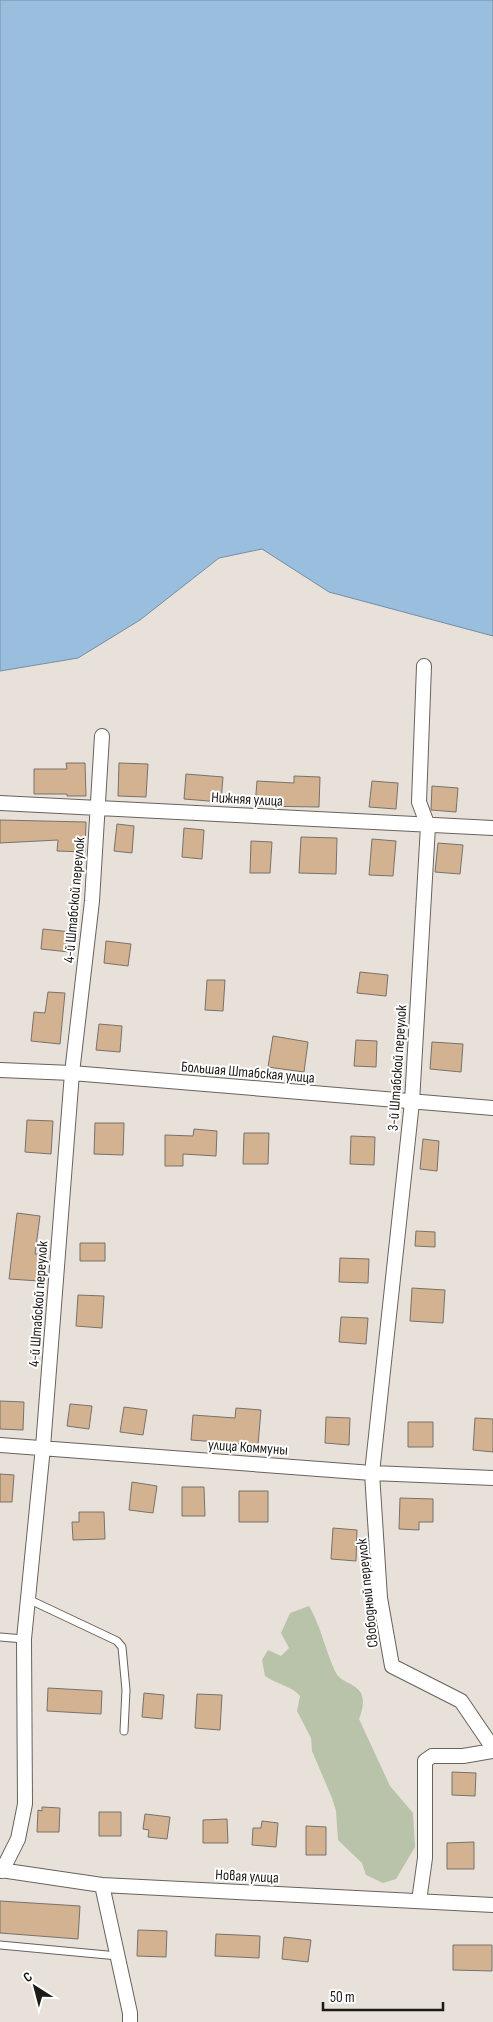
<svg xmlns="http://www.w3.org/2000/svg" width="493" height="2022" font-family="'Sofia Sans Condensed',sans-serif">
	<rect width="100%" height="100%" fill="#e7e1da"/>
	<path fill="#b8c3aa" d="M309 1606C321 1626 325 1650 335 1671 340 1683 354 1682 361 1693 365 1702 362 1711 359 1719L390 1786 413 1813 415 1847 396 1879 383 1883 366 1875 362 1863 338 1840 336 1811 332 1798 312 1751 311 1738 297 1711 300 1696C292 1686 276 1684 265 1676L262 1660 268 1650 281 1656 289 1648 281 1633 290 1613Z"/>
	<path fill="#9abfde" stroke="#748ea3" d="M0 0H493V636L329 592 262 549 219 558 140 620 78 658 0 671Z"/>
	<path fill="#d2b290" stroke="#78726c" d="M66 763H85L86 796H67V794H34V769H67Z
		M119 763 148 764 146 797 118 796Z
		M186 774 223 777 221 802 184 799Z
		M294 776 320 777 319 807 255 806 257 781 294 783Z
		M372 781 398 783 396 809 369 807Z
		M432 786 458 788 456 812 431 810Z
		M0 820 86 822 85 852 57 851 58 840 0 843Z
		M117 824 134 826 132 853 114 851Z
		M184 828 204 830 202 859 182 857Z
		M301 837 337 838 336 874 299 873Z
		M372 839 396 841 393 876 369 875Z
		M251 841 272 842 270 873H250Z
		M438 843 463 845 460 874 435 872Z
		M43 929 71 932 69 952 41 949Z
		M106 941 131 944 128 966 104 963Z
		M360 972 388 975 386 996 357 993Z
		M207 980H225L223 1011 205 1010Z
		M48 992 65 993 60 1044 31 1041 34 1012 45 1013Z
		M99 1024 122 1026 120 1052 96 1050Z
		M273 1036 308 1042 304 1072 268 1067Z
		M356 1040 377 1041 376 1067 354 1066Z
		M432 1042 463 1044 461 1072 430 1069Z
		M27 1120 53 1121 51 1154 25 1152Z
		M95 1123H124L123 1155 94 1154Z
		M194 1129 217 1131 216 1156 183 1154V1166H165V1135L193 1136Z
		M244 1133H269L268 1164H243Z
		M351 1136 375 1137 374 1165 350 1164Z
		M423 1139 439 1141 437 1171 420 1169Z
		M17 1213 40 1216 35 1254H41L39 1281 9 1279Z
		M416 1231 435 1232V1247L415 1246Z
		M80 1243H105V1261H80Z
		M340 1258 369 1259 368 1283 339 1282Z
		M412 1288 445 1290 443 1323 410 1321Z
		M78 1295 104 1296 102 1328 76 1326Z
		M341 1317 368 1318 366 1344 339 1342Z
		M0 1401 24 1402 23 1430 0 1429Z
		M70 1404 92 1406 89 1429 67 1426Z
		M124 1407 147 1410 143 1435 120 1432Z
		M236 1408 261 1410 258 1445 191 1440 193 1415 235 1418Z
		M326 1417 350 1418 349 1445 325 1443Z
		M475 1418 493 1419V1452L473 1450Z
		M408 1422H433V1447H408Z
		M0 1474 14 1475 12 1502H0Z
		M132 1482 157 1486 153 1513 129 1510Z
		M182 1487H204L205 1516H182Z
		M239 1491H268V1522H239Z
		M400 1498 433 1499V1522H419V1530L399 1529Z
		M79 1512H104L105 1539 73 1540 72 1522H79Z
		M333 1528 357 1530 356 1561 331 1559Z
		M48 1688 102 1691 101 1714 47 1711Z
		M144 1693 164 1695 162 1719 142 1717Z
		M197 1694 222 1695 220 1730 195 1728Z
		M452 1772 476 1773 475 1796 452 1795Z
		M42 1807 60 1808 59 1832H37L38 1810 42 1811Z
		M99 1812H121V1836H99Z
		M145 1814 170 1817 167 1839 148 1837 149 1830 143 1829Z
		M227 1819 228 1843H203V1820Z
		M262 1821 278 1823 276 1847 252 1845 253 1828H261Z
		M306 1826 326 1827V1855H306Z
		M474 1842V1869H447V1843Z
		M0 1901 80 1906 78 1939 0 1933Z
		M138 1930 167 1931 166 1957 137 1956Z
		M216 1934 260 1936 259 1958 215 1956Z
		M284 1937 311 1940 308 1962 282 1959Z
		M453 1945H492V1971L453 1970Z"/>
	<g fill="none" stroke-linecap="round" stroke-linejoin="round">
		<g stroke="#68625d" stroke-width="9">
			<path id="service" d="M28 1599 117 1641 122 1647 126 1690 124 1731
				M0 1637 24 1639
				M0 1945 118 1956"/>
		</g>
		<g stroke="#68625d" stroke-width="16">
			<path id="minor" d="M424 666 419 802 428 826 412 1102 372 1473 380 1598 392 1666 461 1701 493 1748
				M0 803 493 828
				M0 1070 72 1073 493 1108
				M0 1445 372 1473 493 1478
				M0 1870 102 1885 493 1905
				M2 1871 18 1839 25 1804 24 1639 43 1447 72 1073 92 901 102 736
				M102 1885 130 2013V2022
				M419 1901 425 1858V1761L432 1756H463L493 1751"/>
		</g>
		<use href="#service" stroke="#fff" stroke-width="7"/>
		<use href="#minor" stroke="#fff" stroke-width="14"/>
	</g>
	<g text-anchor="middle" stroke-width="4" stroke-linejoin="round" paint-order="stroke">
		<g font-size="15" fill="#1d1b18" stroke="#fff">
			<text transform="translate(247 799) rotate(3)" y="5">Нижняя улица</text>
			<text transform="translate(74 900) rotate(-85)" y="5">4-й Штабской переулок</text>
			<text transform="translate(397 1068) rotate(-86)" y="5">3-й Штабской переулок</text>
			<text transform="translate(248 1072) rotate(5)" y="5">Большая Штабская улица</text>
			<text transform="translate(38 1304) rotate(-86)" y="5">4-й Штабской переулок</text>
			<text transform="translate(248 1447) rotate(4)" y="5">улица Коммуны</text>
			<text transform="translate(367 1593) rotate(-96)" y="5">Свободный переулок</text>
			<text transform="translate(247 1876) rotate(3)" y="5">Новая улица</text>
		</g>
	</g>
	<g transform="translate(35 1987) rotate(324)" stroke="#ffffff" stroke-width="4" paint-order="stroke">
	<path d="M0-4L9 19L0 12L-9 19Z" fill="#1d1b18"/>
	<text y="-8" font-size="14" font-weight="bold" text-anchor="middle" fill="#1d1b18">С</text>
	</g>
	<path d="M323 2002v8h120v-8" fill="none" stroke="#1d1b18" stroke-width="2.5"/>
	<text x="330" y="2002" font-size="15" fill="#1d1b18" stroke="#ffffff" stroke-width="4" paint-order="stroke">50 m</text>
</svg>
